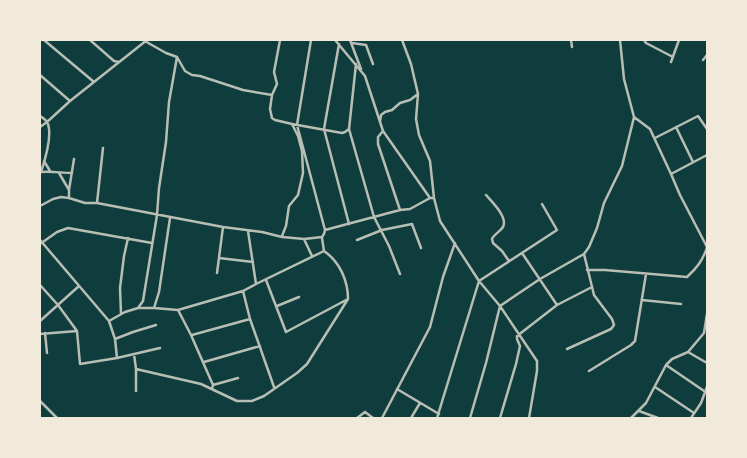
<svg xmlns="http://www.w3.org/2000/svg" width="747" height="458" font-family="'Public Sans',sans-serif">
	<rect width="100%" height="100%" fill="#0f3d3e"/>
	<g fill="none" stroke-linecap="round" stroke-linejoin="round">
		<path stroke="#b8beb3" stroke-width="2.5" d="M44 40 94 82
			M90 40 114 61 119 62
			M143 40 166 53 177 57 185 71 192 75 200 76 243 90 272 95
			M280 40 274 72 277 84 272 95 270 109 272 118 275 120 292 124 342 133 345 132 349 129
			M311 40 297 125 325 230
			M335 40 365 76 383 131 430 198H434
			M350 40 361 69
			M402 40 411 64 418 94 416 119 419 135 430 161 434 198 440 221 479 281 500 306 537 361V371L529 418
			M571 40 572 47
			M620 40 624 79 634 117 650 129 671 174 680 195 707 247
			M644 40 646 43 673 57
			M352 43 366 45 373 64
			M339 44 324 129 349 224
			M703 60 707 55
			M671 62 679 40
			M356 64 349 129 374 217 389 246 400 274
			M40 75 70 101
			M40 116C43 118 47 120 48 124 52 136 45 160 41 172
			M380 122 381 115 385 112 392 110 400 103 410 100 418 94
			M40 127 47 122 70 101 147 40
			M676 127 693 162
			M383 131 378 137V144L400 210
			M655 138 698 116 707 129
			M44 161 50 171
			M41 172C52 171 62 173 72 173
			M59 173 69 190V198
			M671 174 707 155
			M69 190 74 159
			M486 195C492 202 508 217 503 227 500 232 494 234 492 239L493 243 502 251 509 261
			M97 203 103 148
			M40 206 53 199 61 197 69 198 85 203H97L223 227 262 232 282 237 304 239 322 237 324 234 325 230
			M325 230 400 210 410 209 430 198
			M248 231 256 284
			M282 236 286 226 289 206 298 195 303 173 302 151 298 136 292 124
			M322 238 324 251
			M304 239 312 256
			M40 240 109 321 115 339 117 358
			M357 240 382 230 412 224 421 248
			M40 244 57 232 68 228 152 243
			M522 253 557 305
			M219 258 253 262
			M587 270H605L687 277C697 268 702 261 707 248
			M217 273 223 227
			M266 280 286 332 348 299
			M40 285 58 305 77 331 80 364 117 358 160 348
			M243 291 250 319 274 387
			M642 300 681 304
			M277 306 299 297
			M138 308 143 301 157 215 159 188 166 142 169 102 177 57
			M154 308 159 292 170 218
			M178 310 191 335 213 385 212 389
			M121 314 120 288 124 256 128 238
			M40 321 79 286
			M109 321 125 312 138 308H154L178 310 243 291 256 284 324 251
			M45 333 47 353
			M40 334 77 331
			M192 335 250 319
			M115 339 133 332 156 325
			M567 349 611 329 614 325 612 319 594 295 584 254
			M688 352 707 363
			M134 354 136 369V391
			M204 362 260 346
			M666 365 707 393
			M136 369 201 384 237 401H252L264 396 297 373 307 364 348 299C348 281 340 262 324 251
			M589 371 631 345 635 341 646 274
			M213 385 238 378
			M655 387 694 413
			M397 389 439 414
			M40 401 57 418
			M639 411 658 418
			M357 418 365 412 373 418
			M382 418 430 327 443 277 455 243
			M411 418 420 403
			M437 418 479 281 557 230 542 204
			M470 418 486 363 500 306 540 279 584 254 589 247 597 228 604 203 622 166 634 117
			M500 418 516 364 520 346 517 339V336L557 305 592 287
			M631 418 646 403 666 365 672 359 688 352 704 333 707 314
			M691 418 701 403 707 387"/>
	</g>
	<rect width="747" height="458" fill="none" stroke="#f1e9da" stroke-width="82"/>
</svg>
